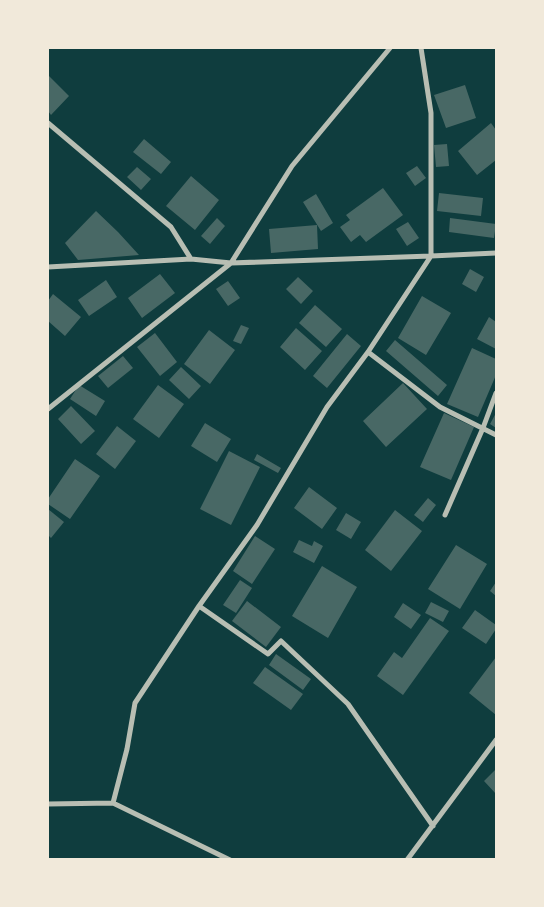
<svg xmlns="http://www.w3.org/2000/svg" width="544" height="907" font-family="'DM Sans',sans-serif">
	<rect width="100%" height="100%" fill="#0f3d3e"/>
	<path fill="#486865" d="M48 75 69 96 51 115 48 111Z
		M465 85 476 118 446 128 434 95Z
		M491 123 496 130V160L477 175 458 151Z
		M144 139 171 162 161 174 133 152Z
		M447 144 449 166 436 167 434 145Z
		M417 166 426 178 415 186 406 173Z
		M137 167 151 179 141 190 127 177Z
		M191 176 219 200 195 230 166 206Z
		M383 188 403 215 366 242 360 235 351 242 340 227 350 220 346 215Z
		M439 193 483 198 481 216 437 211Z
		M316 194 333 223 321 231 303 202Z
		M96 211 118 232 139 255 78 260 65 243Z
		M217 218 225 226 210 244 201 236Z
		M450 218 496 224 494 238 449 232Z
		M408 222 419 238 407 246 396 229Z
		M317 225 318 249 271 253 269 229Z
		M470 269 484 277 476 292 462 284Z
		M160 274 175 293 142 318 128 298Z
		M298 277 313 291 301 304 286 289Z
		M106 280 117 297 89 316 78 300Z
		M228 281 240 298 228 306 216 289Z
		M53 294 81 317 65 336 48 321V301Z
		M422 296 451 313 426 355 398 338Z
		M315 305 342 329 326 347 299 323Z
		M489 317 496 322V349L477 339Z
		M241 325 249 328 241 344 233 341Z
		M296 328 322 351 305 370 280 347Z
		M209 330 235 350 210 384 184 364Z
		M155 333 177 362 160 376 137 347Z
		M347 334 361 346 327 388 313 376Z
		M395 340 447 385 438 396 386 351Z
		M472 348 496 359V375L478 417 447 404Z
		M123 356 133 368 108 388 98 376Z
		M181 367 201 386 189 399 169 380Z
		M403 383 427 409 386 447 363 421Z
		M79 385 105 401 96 416 70 399Z
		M158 385 184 404 159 438 133 419Z
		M71 406 95 431 81 444 58 419Z
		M444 413 474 427 451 480 420 467Z
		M496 413V428L490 424Z
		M205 423 231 439 217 462 191 446Z
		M117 426 136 441 115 469 96 454Z
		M229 451 260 467 231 525 200 509Z
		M257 454 281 468 278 473 254 460Z
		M75 459 100 476 70 519 48 504V499Z
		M309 487 337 508 322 529 294 508Z
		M428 498 436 505 423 522 414 515Z
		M48 509 64 522 51 538 48 535Z
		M395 510 422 531 391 571 365 550Z
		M346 513 361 522 351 539 336 530Z
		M255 536 275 549 252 584 233 571Z
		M299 540 312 546 314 541 323 546 314 563 293 552Z
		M456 545 487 564 460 609 428 589Z
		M322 566 357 587 328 638 292 616Z
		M240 580 252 588 236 613 223 605Z
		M496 582V596L490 591Z
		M247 601 281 627 266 647 232 621Z
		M431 602 449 611 443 622 425 613Z
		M403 603 421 615 411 629 394 617Z
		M475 610 496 625V629L486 644 462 628Z
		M430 618 449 631 403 695 377 676 394 652 402 658Z
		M276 654 311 679 303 690 269 665Z
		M496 657V715L469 693Z
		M265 667 303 694 291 710 253 683Z
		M496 769V794L484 781Z"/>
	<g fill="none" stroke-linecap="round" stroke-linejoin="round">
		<path stroke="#b8beb3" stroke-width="5" d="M48 123 171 227 191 259
			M48 267 191 259 231 263 431 256 496 253
			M368 352 440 407 496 435
			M48 409 231 263 292 166 390 48
			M445 515 483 428 496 393
			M199 606 268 654 281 641 348 704 433 826
			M113 803 127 749 135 703 199 606 257 525 327 407 368 352 431 256V113L421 48
			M48 804 113 803 230 860
			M407 860 496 740"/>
	</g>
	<rect width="544" height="907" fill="none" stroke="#f1e9da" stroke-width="98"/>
</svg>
